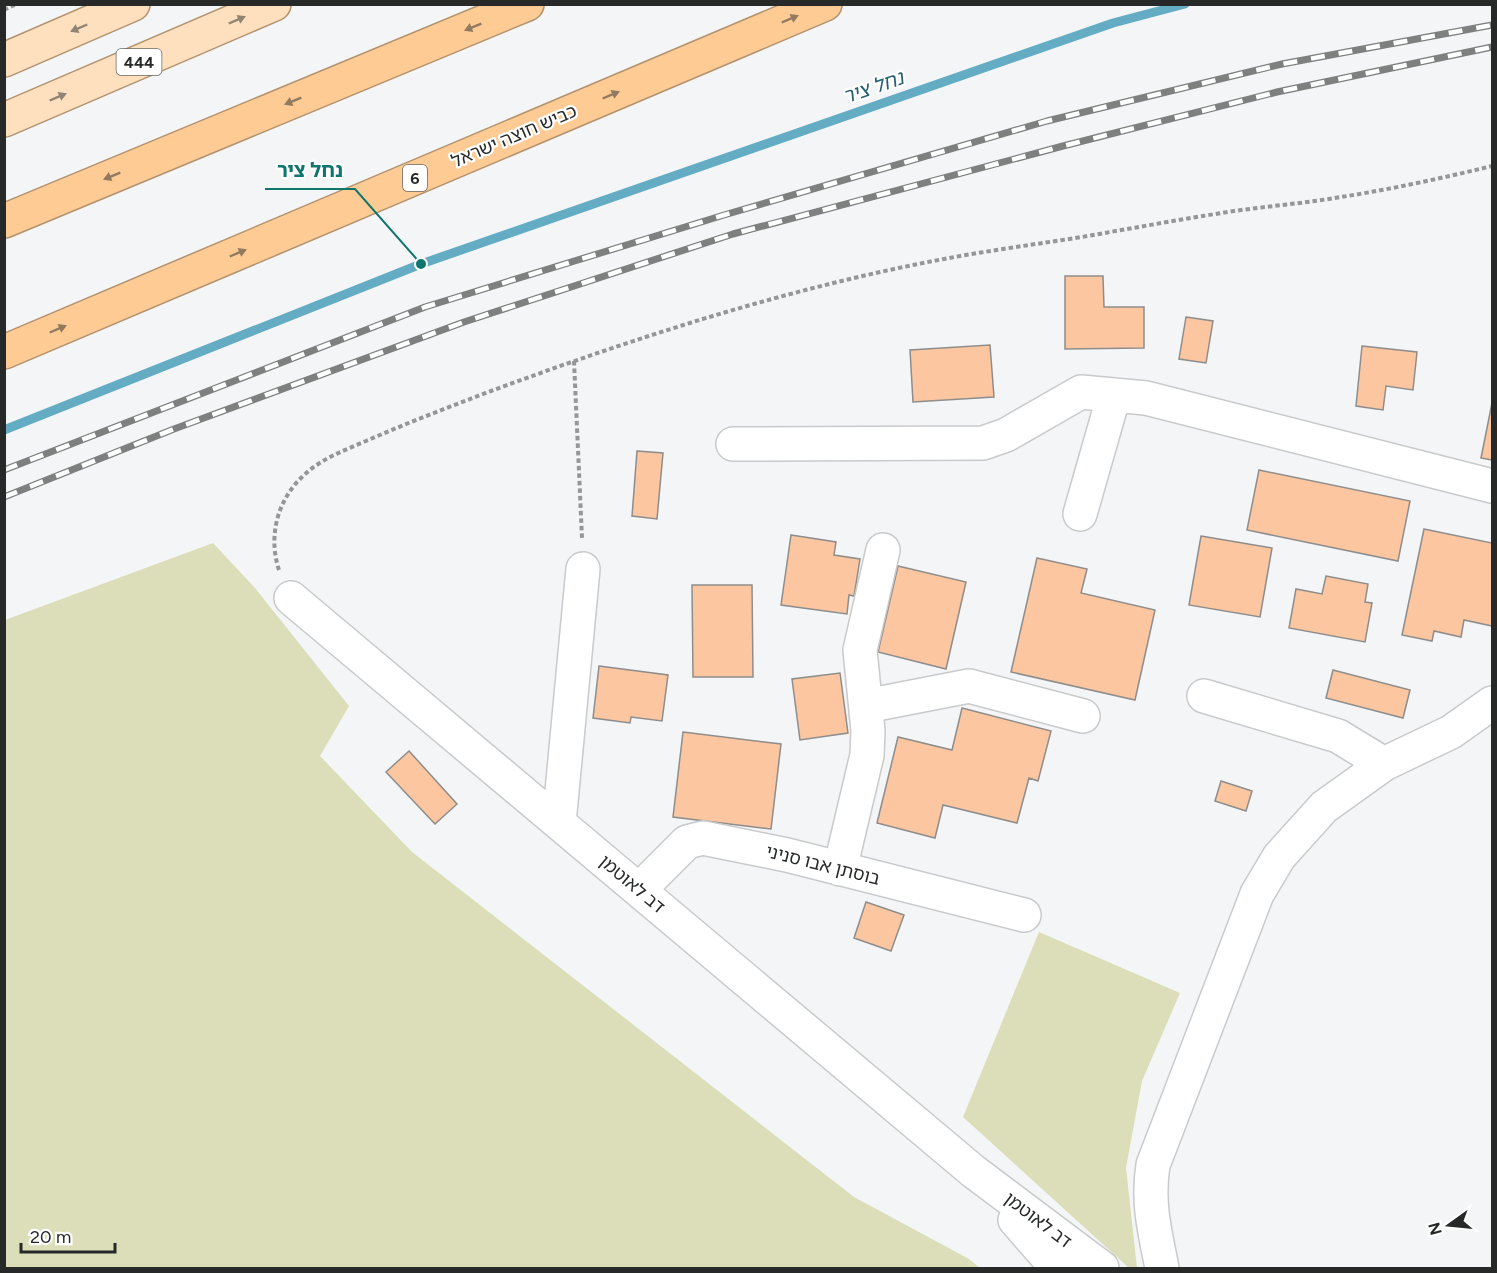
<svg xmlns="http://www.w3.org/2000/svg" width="1497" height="1273" font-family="Figtree,'Noto Sans Hebrew',sans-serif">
	<rect width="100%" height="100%" fill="#f4f5f6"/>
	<path fill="#dbdeb8" d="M213 543 255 588 349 706 320 756 412 852 854 1197 969 1259 980 1268H5V620Z
		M1039 932 1180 993 1142 1081 1126 1168 1137 1268H1129L963 1117Z"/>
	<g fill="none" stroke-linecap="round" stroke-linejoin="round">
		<path stroke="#64acc3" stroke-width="9" d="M4 430 421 264 1113 23 1185 4"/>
	</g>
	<path fill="#fcc6a1" stroke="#8e8d8c" stroke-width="1.5" d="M1065 276H1103L1104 307H1144V348L1065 349Z
		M1186 317 1213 321 1206 363 1179 359Z
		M990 345 994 397 913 402 910 350Z
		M1362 346 1417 352 1413 390 1386 386 1383 410 1356 406Z
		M1492 403V460L1481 458Z
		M637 451 663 453 657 519 632 516Z
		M1259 470 1410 501 1398 561 1247 530Z
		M1424 529 1492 543V626L1464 620 1461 637 1434 631 1432 641 1402 635Z
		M791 535 836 542 834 555 860 559 854 596 849 595 847 614 781 605Z
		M1201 536 1272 548 1260 617 1189 605Z
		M1037 558 1087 569 1081 593 1155 610 1135 700 1011 672Z
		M898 566 966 582 946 669 878 652Z
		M1326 576 1368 584 1365 602 1372 603 1365 642 1289 628 1296 589 1322 594Z
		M692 585H752L753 677H693Z
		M599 666 668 675 662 721 631 717 630 723 593 718Z
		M1333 670 1410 690 1403 718 1326 698Z
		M840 673 848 733 800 740 792 679Z
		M962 708 1051 731 1038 781 1029 778 1017 823 943 805 935 838 877 823 898 737 952 750Z
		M683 732 781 744 771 829 673 817Z
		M409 751 457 804 435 824 386 772Z
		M1221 781 1252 791 1246 811 1215 801Z
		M866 902 904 915 891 951 854 938Z"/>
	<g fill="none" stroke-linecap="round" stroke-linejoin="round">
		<g stroke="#c9cacb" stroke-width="36">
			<path id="minor" d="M733 444 983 443 1006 435 1081 392 1146 398 1492 486
				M1080 514 1114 395
				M291 598 973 1171 1102 1268
				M1204 696 1338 736 1384 764
				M866 706 969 686 1083 716
				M559 823 583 569
				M840 869 867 755 868 731 860 650 883 550
				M639 890 687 842 703 838 787 855 1024 915
				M1015 1220 1057 1268
				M1162 1268C1155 1232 1147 1203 1153 1165L1257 894 1279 857 1324 807 1384 764 1451 732 1492 703"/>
		</g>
		<g stroke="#b3926e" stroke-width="36">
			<path id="primary" d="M4 60 133 4
				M4 120 274 4"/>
		</g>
		<g stroke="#b3926e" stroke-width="36">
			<path id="motorway" d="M4 221 527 4
				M4 352 825 4"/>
		</g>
		<path stroke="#959697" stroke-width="4" stroke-dasharray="4.5 3" stroke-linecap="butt" d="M4 10 16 4
			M574 361 582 538
			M279 570C268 537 277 501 302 477 320 459 343 451 366 441 407 423 449 407 491 391 640 336 792 287 949 258 993 250 1037 244 1082 237 1133 228 1183 219 1234 211 1270 206 1306 203 1341 197 1392 189 1443 178 1492 166"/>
		<use href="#minor" stroke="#fff" stroke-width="33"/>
		<use href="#primary" stroke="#fee0bf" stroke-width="33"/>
		<use href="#motorway" stroke="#fecb94" stroke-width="33"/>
		<g stroke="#7e7f7f" stroke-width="7">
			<path id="rail" d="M4 470 425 307 724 215 1047 121 1282 64 1492 25
				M4 497 174 429 464 322 733 234 1063 146 1277 92 1492 47"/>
		</g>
		<use href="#rail" stroke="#fff" stroke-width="4.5" stroke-dasharray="14" stroke-linecap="butt"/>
	</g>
	<defs><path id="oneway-solid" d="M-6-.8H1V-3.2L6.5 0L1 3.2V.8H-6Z" transform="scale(1.5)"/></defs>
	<g fill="#927a5e">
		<use href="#oneway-solid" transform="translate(790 19) rotate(-23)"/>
		<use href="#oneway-solid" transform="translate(473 27) rotate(158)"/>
		<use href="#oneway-solid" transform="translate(611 95) rotate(-23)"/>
		<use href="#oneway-solid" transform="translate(293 101) rotate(158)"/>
		<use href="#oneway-solid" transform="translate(112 176) rotate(158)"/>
		<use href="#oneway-solid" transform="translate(238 253) rotate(-23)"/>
		<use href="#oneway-solid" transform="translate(58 329) rotate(-23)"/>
	</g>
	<g fill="#928474">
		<use href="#oneway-solid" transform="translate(237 20) rotate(-23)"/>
		<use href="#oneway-solid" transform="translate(79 28) rotate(157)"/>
		<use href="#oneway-solid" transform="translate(58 97) rotate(-23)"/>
	</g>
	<g text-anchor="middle" stroke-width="4.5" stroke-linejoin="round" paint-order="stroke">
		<g fill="#fff" stroke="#686868" stroke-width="1.5">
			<rect x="116.5" y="49" width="45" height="26" rx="4.5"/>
			<rect x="403" y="165" width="24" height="26" rx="4.5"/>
		</g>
		<g font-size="16" font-weight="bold" fill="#272828">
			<text x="139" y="68">444</text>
			<text x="415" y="184">6</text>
		</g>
		<g font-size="18" fill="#272828" stroke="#fff">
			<text transform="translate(514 136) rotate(-23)" y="6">כביש חוצה ישראל</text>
			<text transform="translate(823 865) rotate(14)" y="6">בוסתן אבו סניני</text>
			<text transform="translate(632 884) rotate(40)" y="6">דב לאוטמן</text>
			<text transform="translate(1038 1220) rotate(37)" y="6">דב לאוטמן</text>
		</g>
		<g font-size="20" font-style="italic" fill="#276072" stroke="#fff">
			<text transform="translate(873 87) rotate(-19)" y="7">נחל ציר</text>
		</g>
	</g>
	<path fill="none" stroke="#0f766e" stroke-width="2" d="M421 264L355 189H265"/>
	<circle fill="#0f766e" stroke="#fff" stroke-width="2" cx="421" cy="264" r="6"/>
	<g font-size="20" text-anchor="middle" font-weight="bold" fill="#0f766e" stroke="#fff" stroke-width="4.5" stroke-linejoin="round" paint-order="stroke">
		<text x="310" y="177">נחל ציר</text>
	</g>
	<rect width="1497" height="1273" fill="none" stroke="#272828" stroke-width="12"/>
	<g transform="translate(1449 1225) rotate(255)" stroke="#ffffff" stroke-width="4.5" paint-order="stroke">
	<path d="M0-4.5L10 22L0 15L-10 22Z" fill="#272828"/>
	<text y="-9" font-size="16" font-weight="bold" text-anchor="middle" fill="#272828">N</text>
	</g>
	<path d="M21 1243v9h94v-9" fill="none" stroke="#272828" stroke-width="3"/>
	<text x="30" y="1243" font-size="18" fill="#272828" stroke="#ffffff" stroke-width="4.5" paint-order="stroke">20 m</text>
</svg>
